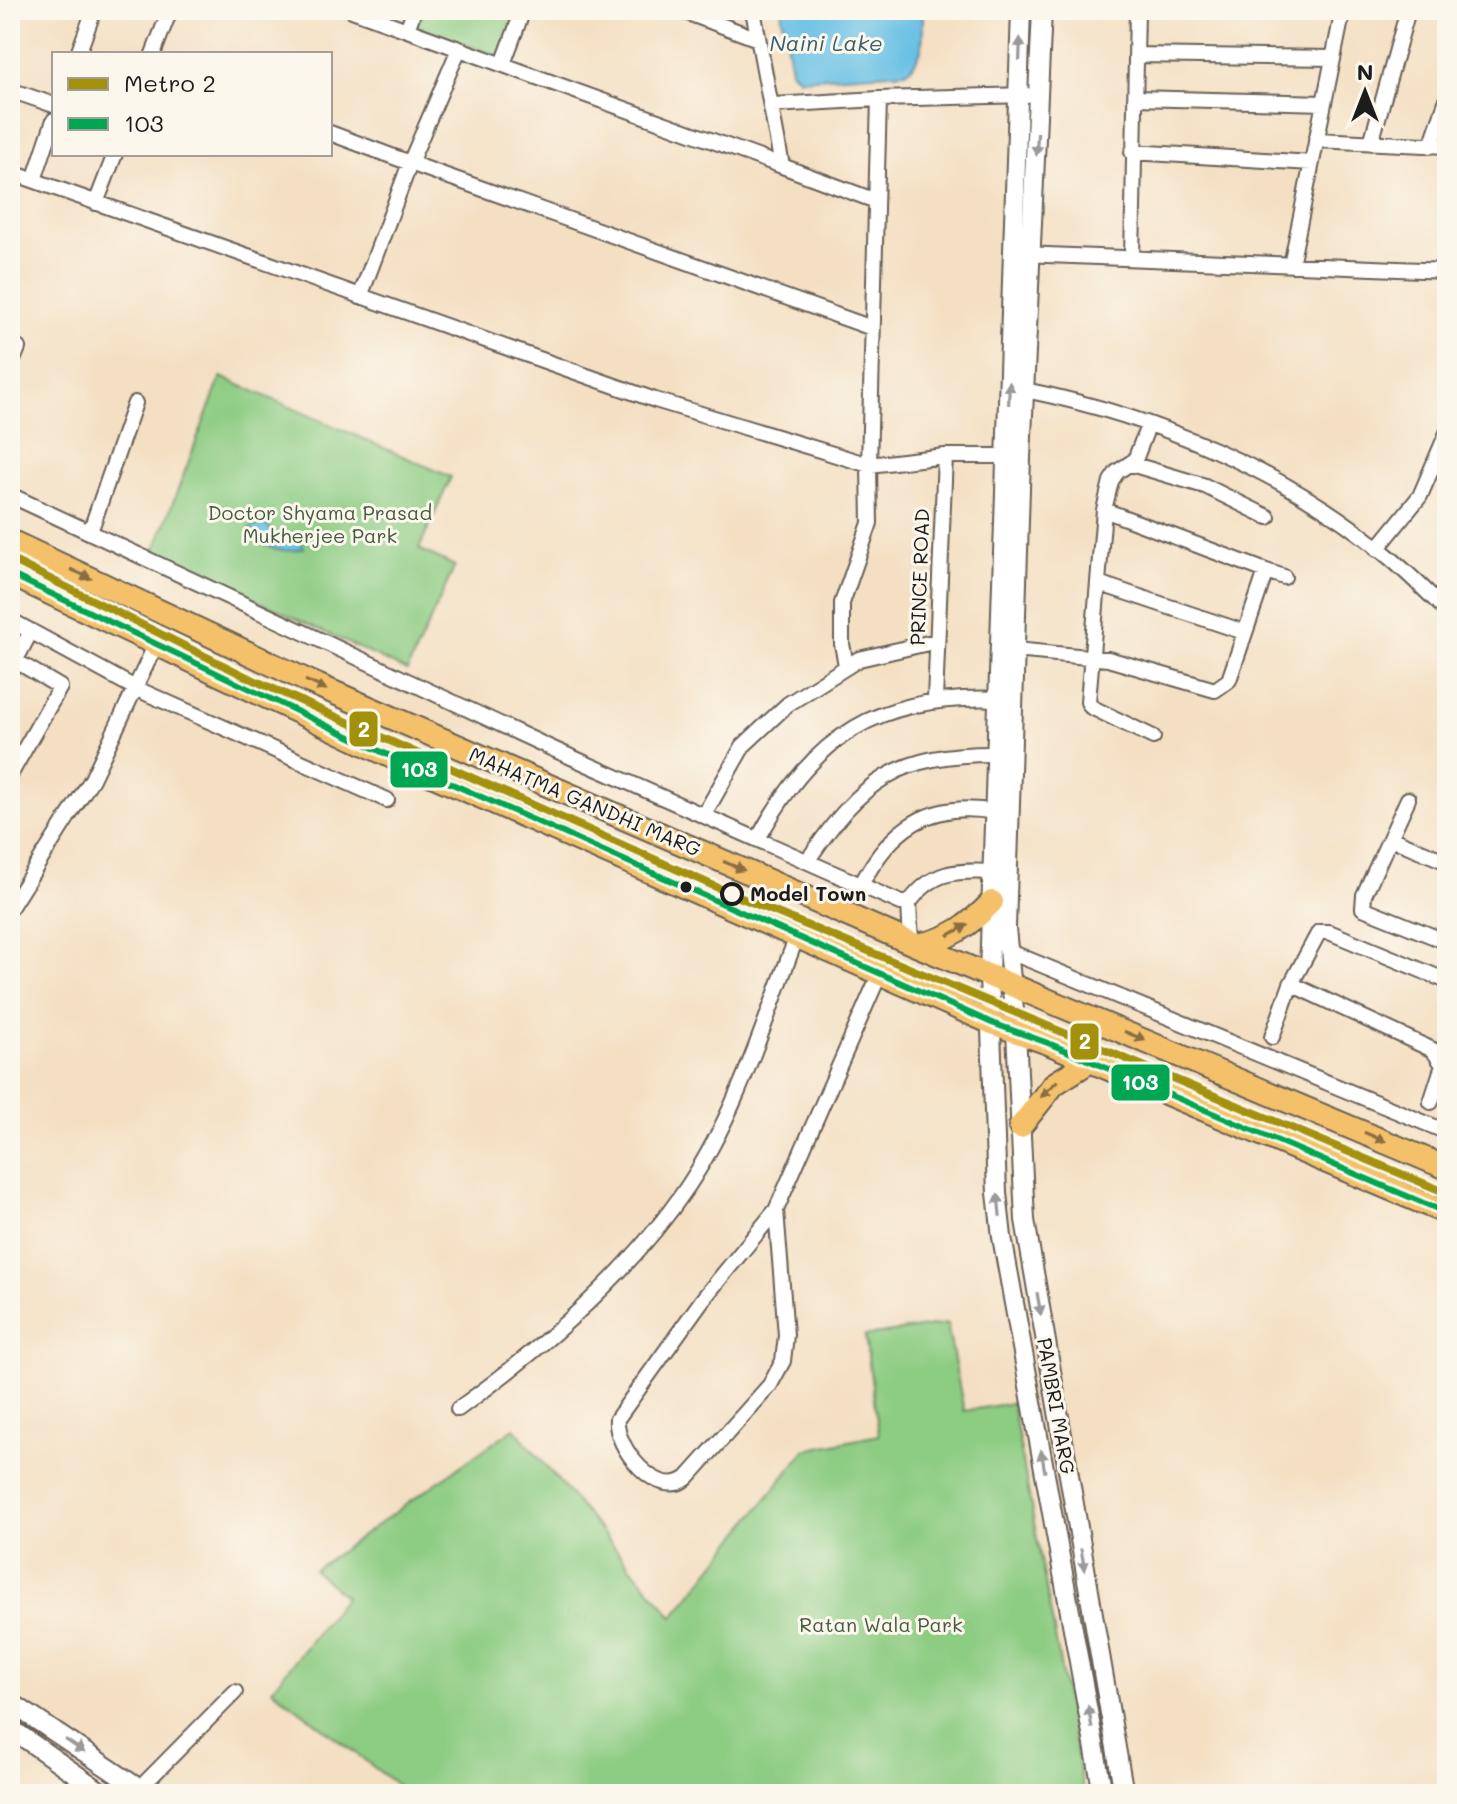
<svg xmlns="http://www.w3.org/2000/svg" width="1457" height="1804" font-family="Mali,sans-serif">
	<rect width="100%" height="100%" fill="#fbf7ec"/>
	<filter id="ink" filterUnits="userSpaceOnUse"><feTurbulence type="fractalNoise" baseFrequency=".0125" numOctaves="2"/><feDisplacementMap in="SourceGraphic" scale="16" xChannelSelector="R" yChannelSelector="G"/><feConvolveMatrix kernelMatrix="1 2 1 2 8 2 1 2 1" color-interpolation-filters="sRGB"/></filter>
	<filter id="wash" filterUnits="userSpaceOnUse"><feTurbulence type="fractalNoise" baseFrequency=".006" numOctaves="4" result="noise"/><feDisplacementMap in="SourceGraphic" scale="32" xChannelSelector="R" yChannelSelector="G"/><feGaussianBlur stdDeviation="1.8" result="paint"/><feColorMatrix in="noise" values="0 0 0 0 0 0 0 0 0 0 0 0 0 0 0 0 0 1.4 0 .05"/><feComposite in="paint" operator="in"/></filter>
	<g filter="url(#wash)">
		<rect width="100%" height="100%" fill="#f4dfc3"/>
		<path fill="#8dcc83" stroke="#547450" stroke-width="2" d="M417 10H518L500 57 412 25Z
			M221 377 451 477 419 549 455 566 407 671 154 552Z
			M947 1324 964 1411 1012 1403 1084 1794H409L272 1689 345 1597 314 1570 514 1428 673 1617 805 1450 879 1435 865 1336Z"/>
		<path fill="#67c0e5" stroke="#426e80" stroke-width="2" d="M781 10H923C922 33 927 58 905 72L799 79 791 70Z
			M263 523 277 535 298 534 304 548C282 554 261 550 250 528Z"/>
	</g>
	<g filter="url(#ink)">
		<g fill="none" stroke-linecap="round" stroke-linejoin="round">
			<g stroke="#686056" stroke-width="18">
				<path id="minor" d="M352 10 782 166
					M680 10 758 39
					M753 10 782 166 876 201
					M407 30 414 10
					M78 54 94 10
					M153 54 170 10
					M1137 55 1333 58
					M503 64 523 10
					M10 90 54 105
					M1135 98 1324 103
					M879 99 1027 95
					M773 105 879 99 869 465 870 523 842 603V644L846 665
					M330 133 410 163 459 49
					M1316 140 1447 146
					M1371 143 1408 10
					M1431 146 1447 99
					M1132 152 1312 163
					M10 172 655 400 869 465 945 456H1007
					M34 180 54 120
					M10 190 16 175
					M96 203 115 154
					M1022 254 1447 271
					M1132 258 1137 10
					M1291 265 1343 10
					M360 297 410 163 872 328
					M10 367 18 348
					M1025 390C1154 416 1287 471 1389 557 1409 574 1428 593 1447 611
					M1131 464 1205 486 1268 517
					M10 495 553 749 901 903H909C932 871 955 870 993 872
					M1104 510 1111 481 1117 472 1135 460 1148 426
					M90 532 135 403
					M1377 549 1420 496 1447 433
					M1266 571 1284 577
					M1098 583 1244 632
					M10 620 137 689 387 800
					M1015 650 1108 659 1215 690 1229 680 1266 571 1104 510 1088 702 1091 707 1153 737
					M10 671 31 631
					M935 700 945 456
					M10 775 60 687 16 661
					M1408 799 1364 895 1363 908 1447 942
					M704 815 743 746 788 704 859 659 937 641
					M1390 838 1447 862
					M758 839C814 734 880 694 1000 699
					M808 860C862 780 898 753 998 754
					M861 885C890 829 929 800 995 812
					M909 903 911 943
					M10 908 92 779 156 644
					M1008 951 1447 1132
					M1291 984 1433 1050 1443 1065 1431 1102
					M1272 1037 1291 984 1319 932H1329L1447 981
					M776 1210 703 1299 617 1419C614 1446 657 1501 687 1478L770 1385 783 1361 786 1335 776 1210 880 973
					M458 1409C543 1348 629 1274 688 1186 738 1111 765 1019 797 936
					M134 1794 235 1692"/>
			</g>
			<g stroke="#686056" stroke-width="22">
				<path id="tertiary" d="M1021 10 989 975 997 1193 1002 1237 1103 1794
					M1042 10 1021 457 1006 928 1016 1031 1025 1220 1124 1794
					M10 1702 147 1794
					M10 1728 104 1794"/>
			</g>
			<g stroke="#686056" stroke-width="26">
				<path id="primary" d="M10 541 312 683 916 945 1447 1168
					M10 574 407 764 992 1023 1048 1043 1447 1213
					M916 945C948 941 971 924 992 902
					M1020 1127 1054 1084 1089 1062"/>
			</g>
			<use href="#minor" stroke="#fff" stroke-width="14"/>
			<use href="#tertiary" stroke="#fff" stroke-width="18"/>
			<use href="#primary" stroke="#f4c16a" stroke-width="22"/>
			<g stroke="#fbf7ec" stroke-width="12">
				<path id="bus-1" d="M10 574 407 764 992 1023 1048 1043 1447 1213"/>
			</g>
			<use href="#bus-1" stroke="#00a651" stroke-width="6"/>
			<g stroke="#fbf7ec" stroke-width="14">
				<path id="metro-1" d="M10 559 247 677 732 894 1447 1193"/>
			</g>
			<use href="#metro-1" stroke="#a4910b" stroke-width="8"/>
		</g>
		<defs><path id="oneway-solid" d="M-6-.8H1V-3.2L6.5 0L1 3.2V.8H-6Z" transform="scale(2)"/></defs>
		<g fill="#999">
			<use href="#oneway-solid" transform="translate(1020 49) rotate(-88)"/>
			<use href="#oneway-solid" transform="translate(1037 144) rotate(93)"/>
			<use href="#oneway-solid" transform="translate(1009 393) rotate(-88)"/>
			<use href="#oneway-solid" transform="translate(999 1205) rotate(-96)"/>
			<use href="#oneway-solid" transform="translate(1039 1304) rotate(80)"/>
			<use href="#oneway-solid" transform="translate(1043 1461) rotate(-100)"/>
			<use href="#oneway-solid" transform="translate(1083 1560) rotate(80)"/>
			<use href="#oneway-solid" transform="translate(1090 1717) rotate(-100)"/>
			<use href="#oneway-solid" transform="translate(75 1746) rotate(34)"/>
		</g>
		<g fill="#886e43">
			<use href="#oneway-solid" transform="translate(81 574) rotate(25)"/>
			<use href="#oneway-solid" transform="translate(316 685) rotate(24)"/>
			<use href="#oneway-solid" transform="translate(734 866) rotate(23)"/>
			<use href="#oneway-solid" transform="translate(958 930) rotate(-29)"/>
			<use href="#oneway-solid" transform="translate(1135 1036) rotate(23)"/>
			<use href="#oneway-solid" transform="translate(1049 1089) rotate(135)"/>
			<use href="#oneway-solid" transform="translate(1375 1137) rotate(23)"/>
		</g>
	</g>
	<circle fill="#1c1c1c" stroke="#fbf7ec" stroke-width="3" cx="686" cy="887" r="7"/>
	<circle fill="#fbf7ec" stroke="#1c1c1c" stroke-width="4" cx="732" cy="894" r="10"/>
	<g text-anchor="middle" stroke-width="6" stroke-linejoin="round" paint-order="stroke">
		<g font-size="20" fill="#445a40" stroke="#fbf7ec">
			<text x="320" y="520">Doctor Shyama Prasad<tspan x="320" dy="23">Mukherjee Park</tspan></text>
			<text x="881" y="1632">Ratan Wala Park</text>
		</g>
		<g font-size="20" fill="#1c1c1c" stroke="#fbf7ec">
			<text transform="translate(920 577) rotate(-88)" y="7">PRINCE ROAD</text>
			<text transform="translate(585 802) rotate(23)" y="7">MAHATMA GANDHI MARG</text>
			<text transform="translate(1056 1406) rotate(80)" y="7">PAMBRI MARG</text>
		</g>
		<g font-size="20" font-weight="bold" fill="#1c1c1c" stroke="#fbf7ec" text-anchor="start">
			<text x="750" y="901">Model Town</text>
		</g>
		<g font-size="22" font-style="italic" fill="#3a5e6c" stroke="#fbf7ec">
			<text x="826" y="51">Naini Lake</text>
		</g>
	</g>
	<g stroke="#fbf7ec" stroke-width="3">
		<rect x="348" y="710" width="31" height="38" rx="8" fill="#a4910b"/>
		<rect x="389" y="750" width="60" height="39" rx="8" fill="#00a651"/>
		<rect x="1069" y="1022" width="31" height="39" rx="8" fill="#a4910b"/>
		<rect x="1110" y="1063" width="61" height="39" rx="8" fill="#00a651"/>
	</g>
	<g font-size="22" text-anchor="middle" font-weight="bold" fill="#fff">
		<text x="364" y="737">2</text>
		<text x="419" y="777">103</text>
		<text x="1085" y="1049">2</text>
		<text x="1140" y="1090">103</text>
	</g>
	<rect width="1457" height="1804" fill="none" stroke="#fbf7ec" stroke-width="40"/>
	<rect x="52" y="52" width="280" height="104" fill="#fbf7ec" stroke="#a29f99" stroke-width="2"/>
	<rect x="68" y="78" width="40" height="12" fill="#a4910b" stroke="#a29f99" stroke-width="2"/>
	<text x="124" y="92" font-size="24" fill="#1c1c1c">Metro 2</text>
	<rect x="68" y="118" width="40" height="12" fill="#00a651" stroke="#a29f99" stroke-width="2"/>
	<text x="124" y="132" font-size="24" fill="#1c1c1c">103</text>
	<g transform="translate(1365 92)" stroke="#fbf7ec" stroke-width="6" paint-order="stroke">
	<path d="M0-6L14 30L0 20L-14 30Z" fill="#1c1c1c"/>
	<text y="-12" font-size="22" font-weight="bold" text-anchor="middle" fill="#1c1c1c">N</text>
	</g>
</svg>
